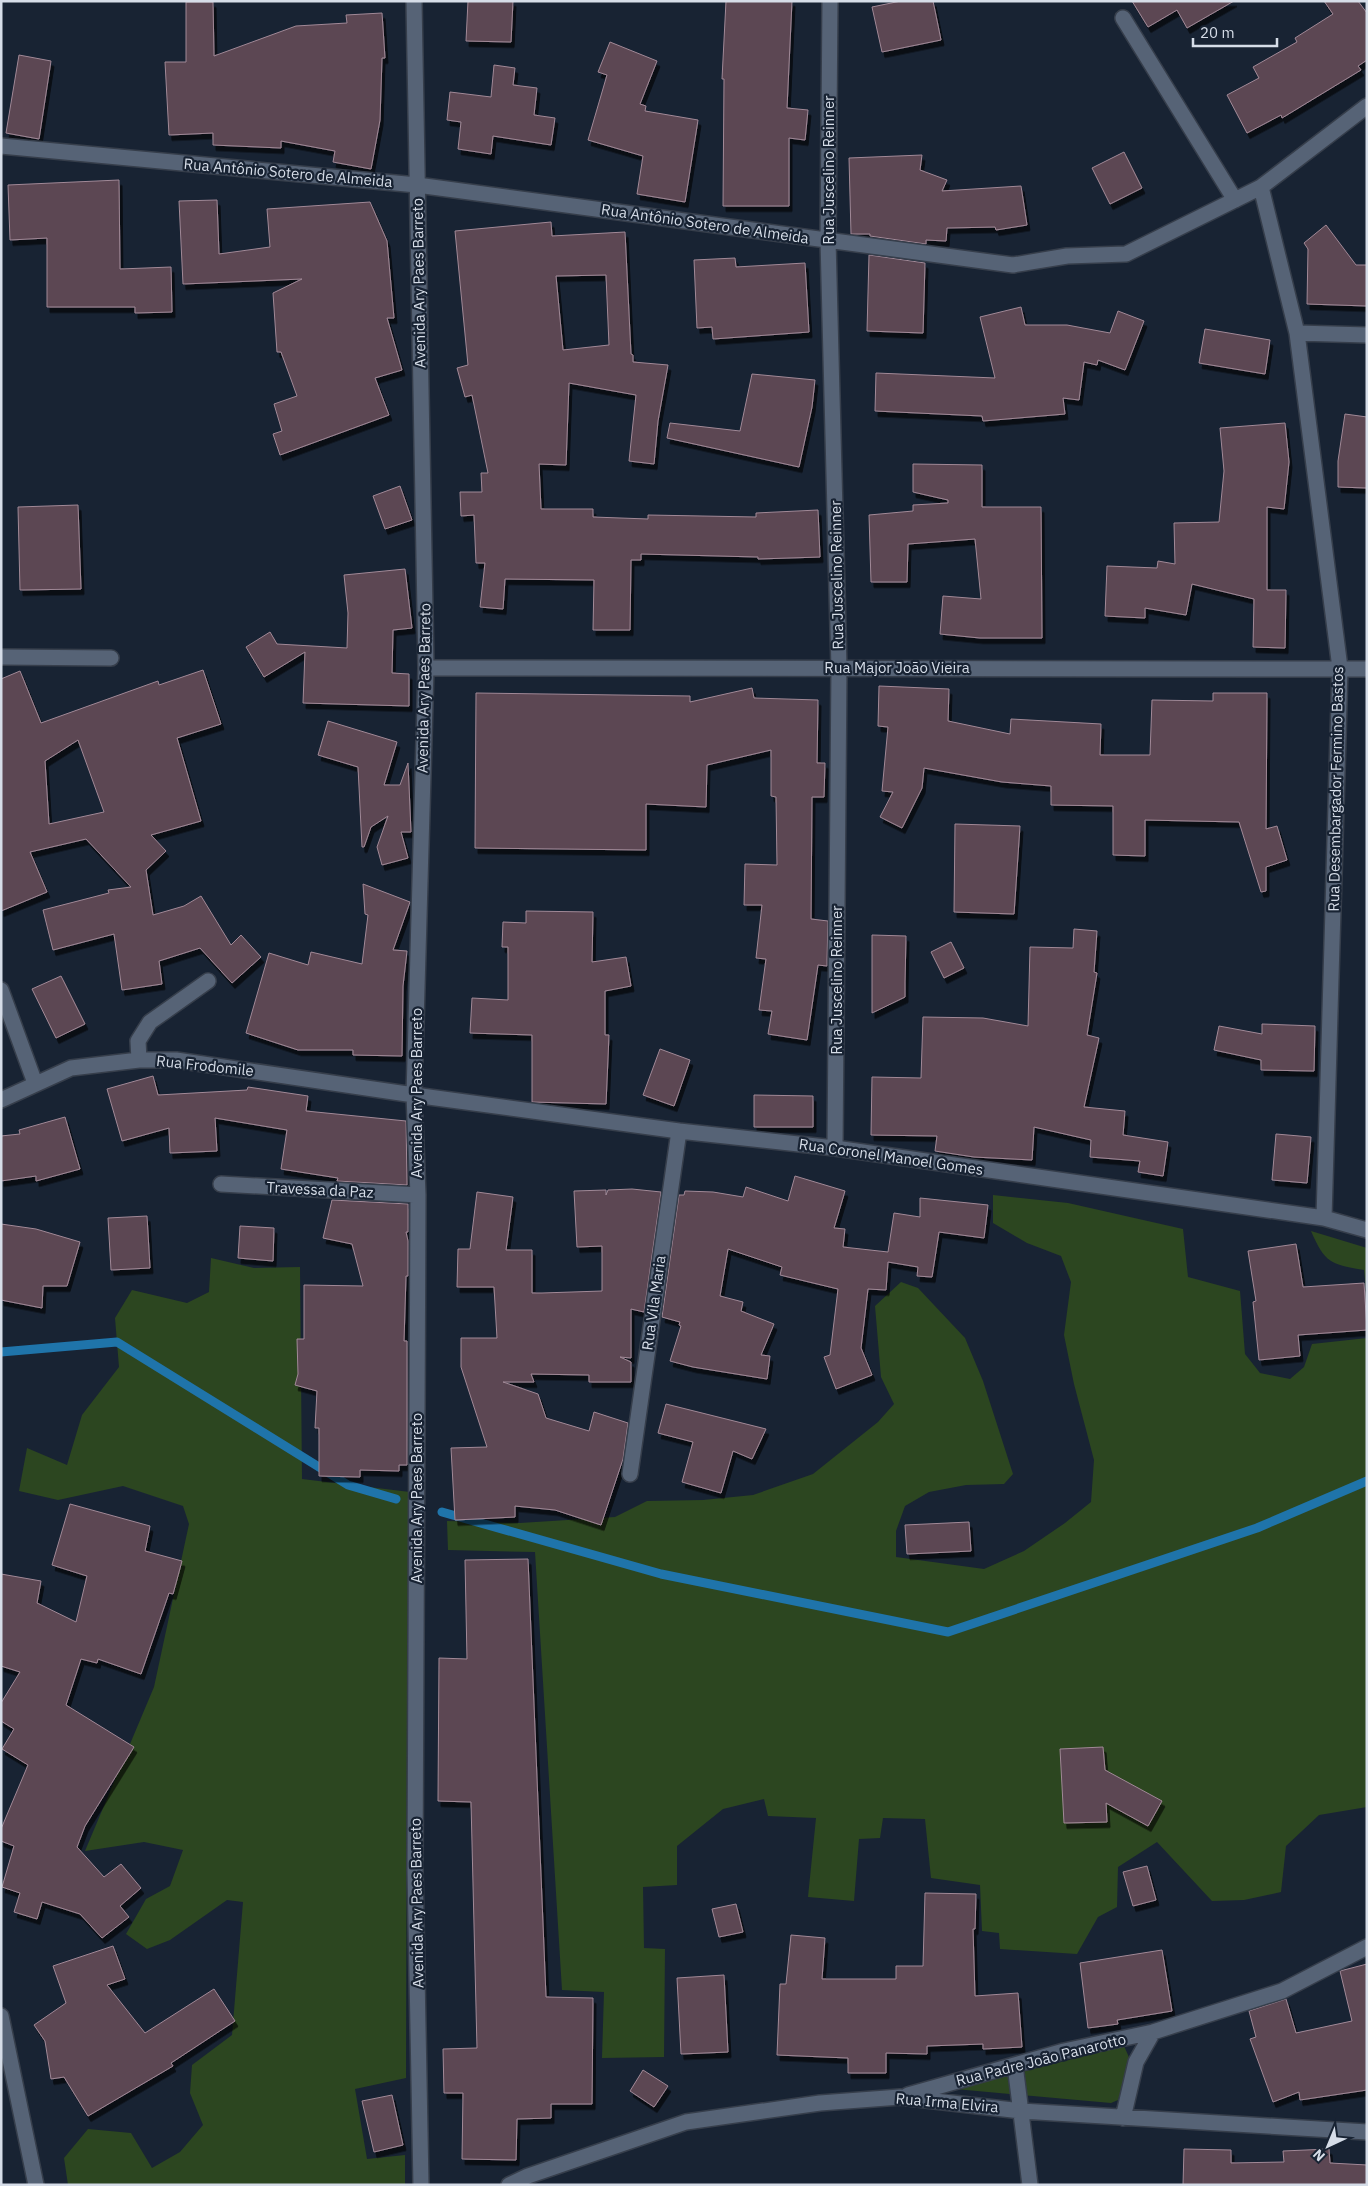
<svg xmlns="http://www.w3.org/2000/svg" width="1368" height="2186" font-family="'IBM Plex Sans',sans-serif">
	<defs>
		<filter id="shadow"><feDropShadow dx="3" dy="5.5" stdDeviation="0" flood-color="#0009"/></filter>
	</defs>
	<rect width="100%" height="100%" fill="#182333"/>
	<path fill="#2c4620" d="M993 1195 1068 1203 1183 1229 1188 1277 1240 1291 1245 1354 1260 1373 1290 1379 1304 1367 1312 1344 1367 1338V1807L1319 1815 1286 1846 1281 1892 1244 1900 1212 1901 1157 1842 1118 1867 1117 1907 1098 1917 1077 1954 1000 1949 999 1933 982 1931 980 1885 931 1878 925 1819 883 1818 880 1838 859 1839 854 1901 808 1897 816 1818 768 1816 764 1799 723 1809 677 1846V1885L643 1887 644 1948 665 1949 664 2057 602 2058 604 1992 562 1990 535 1552 448 1550 447 1521 520 1523 615 1517 647 1501 703 1500 753 1495 813 1474 878 1422 894 1404 881 1377 875 1306 901 1282 918 1288 965 1338 983 1381 1013 1474 1004 1484 966 1485 929 1492 905 1506 896 1531V1557L984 1569 1024 1551 1065 1523 1091 1502 1094 1460 1074 1384 1064 1335 1071 1282 1061 1256 1027 1243 993 1223Z
		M1311 1231 1367 1248V1297L1364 1270C1330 1264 1325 1263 1311 1231Z
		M211 1258 254 1268 300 1267 302 1479 410 1492 407 1703 406 2078 355 2089 367 2159 405 2155V2185H68L64 2158 88 2129 131 2133 152 2168 180 2152 203 2125 190 2093 192 2065 232 2035 243 1902 227 1900 170 1940 147 1949 126 1934 146 1899 170 1886 183 1850 144 1842 85 1851 154 1687 189 1524 183 1506 123 1486 58 1500 19 1491 27 1448 67 1465 82 1415 119 1367 115 1318 132 1290 187 1303 209 1292Z
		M1124 2046 1132 2064 1118 2100 1111 2103 955 2089Z"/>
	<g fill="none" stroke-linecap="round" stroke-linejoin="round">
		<path stroke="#1f74aa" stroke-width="9" d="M1 1352 117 1342 348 1485 396 1499
			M442 1512 661 1574 948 1632 1257 1528 1367 1481"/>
	</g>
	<path fill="#5b4652" stroke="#a18997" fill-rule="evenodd" filter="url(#shadow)" d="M468 1H513L511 42 466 41Z
		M726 1H792L787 108 808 110 805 140 789 138V206H723L724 79H722Z
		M901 1H933L941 40 882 52 872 7Z
		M1132 1H1234L1187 28 1177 10 1148 27Z
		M1324 1H1358L1367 13V60L1358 66 1361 70 1282 118 1281 115 1247 133 1227 95 1259 78 1253 67 1297 42 1295 38 1333 14Z
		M186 2H213L214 56 296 26 347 23 346 15 382 13 385 58H382L380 120 371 169 333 162 335 151 281 141V148L213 145V133L169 135 165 62H186Z
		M610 42 657 61 640 104 646 106 645 111 698 120 685 202 637 194 643 156 588 140 607 75 598 72Z
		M19 55 51 61 39 139 6 133Z
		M494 65 515 68 513 85 537 88 534 115 555 118 551 145 493 136 491 154 458 149 461 122 447 120 450 92 491 97Z
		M1124 152 1142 188 1110 204 1092 168Z
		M922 155 920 170 947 180 942 191 1021 186 1027 225 996 230 995 227 947 228 946 241 926 240V244L870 236V234H851L849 158Z
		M119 180 120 269 171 267 172 312 135 313V307H47V238L10 240 8 185Z
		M217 200 219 254 270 247 267 209 370 202 387 241 394 318H387L402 370 375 378 389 415 280 455 273 434 282 431 274 404 297 396 281 352H277L273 293 302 279 183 284 179 201Z
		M551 222 552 236 625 232 631 354 633 355V362L668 365 658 421 654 464 629 461 636 395 569 383 566 465 539 464 541 509H593V517L648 519V515L756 517V513L818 510 820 557 758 559V557L641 554V560H631L630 630H593L594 580 505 579 503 609 480 607 485 563H476L474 515 461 516 460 492H482L481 473H488L472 395 465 397 457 368 468 365 455 231ZM606 275 609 345 563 350 556 276Z
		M1326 225 1356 265H1367V306L1307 304 1308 249 1304 243Z
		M869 255 925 263 923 333 867 331Z
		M735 258 736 267 805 263 809 332 713 339 712 327 697 328 694 260Z
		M1021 307 1025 325H1067L1110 333 1118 311 1144 321 1125 370 1098 360 1097 365 1084 362 1079 400 1063 398 1065 414 983 421 982 416 875 411 876 373 995 378 980 317Z
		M1205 329 1270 340 1265 374 1199 363Z
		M752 374 815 380 812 407 799 467 667 438 670 423 740 431Z
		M1345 414 1367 417V488L1338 487V461Z
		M1285 423 1289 462 1284 509 1267 507V590H1286L1285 648 1253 647 1254 599 1192 584 1186 615 1145 608V618L1105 616 1107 566 1157 568 1158 561 1175 564 1174 523 1219 522 1224 471 1220 428Z
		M913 464 982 465V507H1041L1042 638H980L940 634 943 596 981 599 975 539 908 544 907 582H871L869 515 913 511V505L948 503V500L913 492Z
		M400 486 412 520 385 529 373 496Z
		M78 505 81 589 20 590 18 507Z
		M405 569 412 628 393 630 392 673 409 674V706L303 703 305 652 264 677 246 647 270 632 277 644 347 648 348 613 344 575Z
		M203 670 221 724 177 738 201 821 151 835 166 851 146 870 153 915 184 906 201 896 231 945 241 935 261 957 232 983 200 948 159 961 162 984 122 990 114 934 53 950 43 910 109 893 108 890 131 887 86 839 30 852 47 892 1 911V679L20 671 41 723 158 681 159 685ZM78 740 104 812 49 824 45 761Z
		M879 686 949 689 948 721 1010 734 1011 719 1101 724 1100 755H1150L1152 700 1213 701V693H1267L1266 829 1277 826 1287 860 1266 867V891L1261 892 1239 822 1145 820V856L1113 855V806L1051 805V786L1002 782 924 768 922 788 902 828 880 817 893 792 882 791 888 727 878 726Z
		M752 688 754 698 818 700 817 763H825L824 797H812L811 919 828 921 827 959V966L818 965 807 1040 768 1034 772 1011 759 1010 766 959 756 958 762 905H744L745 864 777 865 776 797 771 796V750L707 765 706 807 646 804V850L475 848 476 693 690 696V702Z
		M328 721 397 742 384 785H400L408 763 411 832H401L408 858 382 865 377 847 388 816 371 827 364 847H362L358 767 318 755Z
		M955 824 1020 826 1014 914 954 912Z
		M363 884 410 902 393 950 407 951 403 986 402 1056 353 1055V1050H298L246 1033 269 953 308 965 311 952 362 964 368 915 365 914Z
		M526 911 593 912 592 962 626 957 631 986 605 991V1035H609L606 1104 532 1102V1035L470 1033 472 998 508 1000V947H502L503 922 526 923Z
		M1074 929 1097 931 1094 972 1097 973 1087 1035 1099 1038 1084 1107 1125 1111 1123 1135 1168 1142 1163 1176 1138 1172 1140 1161 1090 1157 1091 1140 1034 1127 1032 1160 974 1157 935 1151 937 1136 871 1135 872 1077 921 1078 923 1017 983 1018 1028 1026 1030 947 1073 948Z
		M872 935 906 936 905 982V997L872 1013Z
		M951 942 964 968 944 978 931 952Z
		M61 976 85 1024 56 1038 32 989Z
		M1262 1024 1315 1026 1314 1071 1261 1070V1060L1214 1050 1219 1026 1262 1034Z
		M660 1049 690 1060 674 1106 643 1095Z
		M153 1076 158 1095 247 1090 248 1087 308 1096 306 1111 406 1121 407 1185 337 1181 338 1178 281 1169 287 1130 215 1118 217 1151 170 1153 169 1128 122 1141 107 1089Z
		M754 1095 813 1096V1127H754Z
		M65 1117 80 1169 36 1181V1176L1 1181V1136L20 1134 19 1130Z
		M1276 1134 1311 1137 1307 1183 1272 1180Z
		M795 1176 845 1191 834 1228 845 1229 843 1247 888 1252 894 1213 920 1217V1198L988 1205 984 1238 939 1232 932 1277 917 1276 918 1267 888 1262 886 1290 868 1289 861 1348 872 1375 836 1389 824 1357 830 1355 838 1289 780 1275 782 1267 728 1249 720 1296 743 1302 741 1311 774 1324 761 1355 770 1356 767 1379 693 1367 670 1361 681 1326 679 1325 680 1322 662 1317 679 1195H684L685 1191 713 1192 743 1197 746 1187 788 1201Z
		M632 1189 661 1192 644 1312 631 1309V1358L620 1357 631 1362V1382H589V1375L531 1374 534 1382H503L538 1394 546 1418 589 1431 594 1412 628 1423 623 1459 601 1525 555 1510 515 1506V1517L455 1520 451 1448 487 1447 461 1367V1338H497L494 1287H457L458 1249H470L477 1192 513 1197 506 1250H532V1293H542L602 1291V1246L577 1247 574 1191 606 1190V1195L608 1190Z
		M332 1200 408 1204V1232H406L408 1241V1276H406L404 1341H407V1465H399V1471L360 1470V1477L319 1476V1428H315L317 1391 295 1385 298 1374 297 1339H304V1285L363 1286 352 1244 323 1238Z
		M147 1216 150 1268 111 1270 108 1218Z
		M1 1224 36 1229 80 1242 67 1286H43L42 1308 1 1300Z
		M240 1226 274 1228 273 1261 238 1258Z
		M1296 1244 1303 1287 1364 1283 1367 1330 1298 1335 1300 1356 1259 1360 1253 1302 1256 1301 1248 1251Z
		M666 1404 766 1429 752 1459 733 1451 721 1493 682 1482 693 1442 658 1433Z
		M70 1504 150 1526 145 1551 182 1561 173 1594 169 1593 141 1674 98 1659 97 1663 81 1659 66 1705 134 1747 85 1826 77 1847 104 1877 121 1864 141 1888 120 1906 129 1917 102 1938 80 1914 42 1902 37 1919 14 1912 20 1893 2 1887 14 1846 1 1841V1829L28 1765 2 1749 14 1729 1 1721V1703L20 1672 1 1666V1574L41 1581 37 1603 76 1622 87 1576 52 1565Z
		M969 1522 971 1551 907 1554 905 1525Z
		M528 1559 546 1997 593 1998 592 2104H551V2118L517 2119 516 2160 462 2159 463 2093H444L443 2049 477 2048 471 1802 438 1801 439 1658 467 1659 465 1560Z
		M1103 1747 1105 1770 1162 1801 1148 1826 1106 1803 1107 1822 1064 1823 1060 1749Z
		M1147 1866 1156 1900 1133 1906 1123 1872Z
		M925 1893 976 1894 975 1929H973L975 1996 1018 1993 1022 2047 983 2049V2044L927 2046V2054L886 2053V2073H848V2058L777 2055 780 1984H786L791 1935 825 1938 822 1979H896V1966H923Z
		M736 1904 743 1932 719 1937 712 1909Z
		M113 1946 125 1979 107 1985 145 2033 214 1989 235 2021 171 2063 173 2066 88 2116 64 2077 51 2079 45 2041 34 2025 66 2003 53 1966Z
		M1162 1950 1172 2011 1117 2020 1118 2024 1088 2028 1080 1963Z
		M1367 1964V2090L1300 2100 1299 2092 1273 2102 1250 2039 1256 2037 1249 2011 1286 1999 1296 2033 1352 2021 1340 1971Z
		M724 1975 728 2052 681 2054 677 1978Z
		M643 2070 668 2086 654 2107 630 2091Z
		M392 2095 403 2145 374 2152 362 2101Z
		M1184 2149 1231 2150V2163L1284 2162 1283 2151 1329 2149 1330 2163 1367 2165V2185H1183Z"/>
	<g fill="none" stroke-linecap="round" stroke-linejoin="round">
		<g stroke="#363e4b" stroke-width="18">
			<path id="minor" d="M414 1 426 668 414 1095 418 1195 415 1870 421 2185
				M830 1 828 240 839 668 835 1148
				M1123 18 1235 200
				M1 146 417 185 1013 265 1067 256 1126 254 1261 187 1367 106
				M1261 187 1297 333 1340 668 1324 1218
				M1297 333 1367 335
				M1 657 111 658
				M426 668 1367 669
				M1 990 35 1083
				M139 1060 138 1041 150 1022 208 981
				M1 1100 71 1068 139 1060H176L414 1095 679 1131 835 1148 1324 1218 1367 1230
				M221 1184 418 1195
				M630 1474 679 1131
				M1 2016 36 2185
				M1015 2065 1030 2185
				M908 2095 1064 2051 1153 2032 1282 1991 1367 1947
				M1123 2118 1136 2062 1153 2032
				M509 2185 528 2176 686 2122 820 2103 900 2097 1021 2111 1367 2132"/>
		</g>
		<use href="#minor" stroke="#566376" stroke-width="15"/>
	</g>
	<g text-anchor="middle" stroke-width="4.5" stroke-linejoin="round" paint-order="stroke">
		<g font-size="15" fill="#d6dde8" stroke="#182333">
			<text transform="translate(829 170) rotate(-90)" y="5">Rua Juscelino Reinner</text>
			<text transform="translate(288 173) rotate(5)" y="5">Rua Antônio Sotero de Almeida</text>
			<text transform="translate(705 224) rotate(8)" y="5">Rua Antônio Sotero de Almeida</text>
			<text transform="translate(419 283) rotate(-91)" y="5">Avenida Ary Paes Barreto</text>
			<text transform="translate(837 575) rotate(-91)" y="5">Rua Juscelino Reinner</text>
			<text x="897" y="673">Rua Major João Vieira</text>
			<text transform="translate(424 688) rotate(-89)" y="5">Avenida Ary Paes Barreto</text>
			<text transform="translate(1336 789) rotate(-89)" y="5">Rua Desembargador Fermino Bastos</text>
			<text transform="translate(837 980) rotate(-90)" y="5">Rua Juscelino Reinner</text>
			<text transform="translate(205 1066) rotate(6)" y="5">Rua Frodomile</text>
			<text transform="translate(417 1093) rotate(-90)" y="5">Avenida Ary Paes Barreto</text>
			<text transform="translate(891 1157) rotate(8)" y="5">Rua Coronel Manoel Gomes</text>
			<text transform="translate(320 1190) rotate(3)" y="5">Travessa da Paz</text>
			<text transform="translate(654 1303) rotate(-82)" y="5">Rua Vila Maria</text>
			<text transform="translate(417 1498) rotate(-90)" y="5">Avenida Ary Paes Barreto</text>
			<text transform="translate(417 1903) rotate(-91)" y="5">Avenida Ary Paes Barreto</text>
			<text transform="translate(1041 2060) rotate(-14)" y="5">Rua Padre João Panarotto</text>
			<text transform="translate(947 2103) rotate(5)" y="5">Rua Irma Elvira</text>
		</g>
	</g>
	<rect width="1368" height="2186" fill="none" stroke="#d6dde8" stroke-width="5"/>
	<g transform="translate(1328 2146) rotate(224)" stroke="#182333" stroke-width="4" paint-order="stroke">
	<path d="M0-4L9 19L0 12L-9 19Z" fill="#d6dde8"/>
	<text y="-8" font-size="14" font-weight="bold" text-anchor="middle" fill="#d6dde8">N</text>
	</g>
	<path d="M1193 38v8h84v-8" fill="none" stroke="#d6dde8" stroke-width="2.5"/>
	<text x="1200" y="38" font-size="15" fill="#d6dde8" stroke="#182333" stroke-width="4" paint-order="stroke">20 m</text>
</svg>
